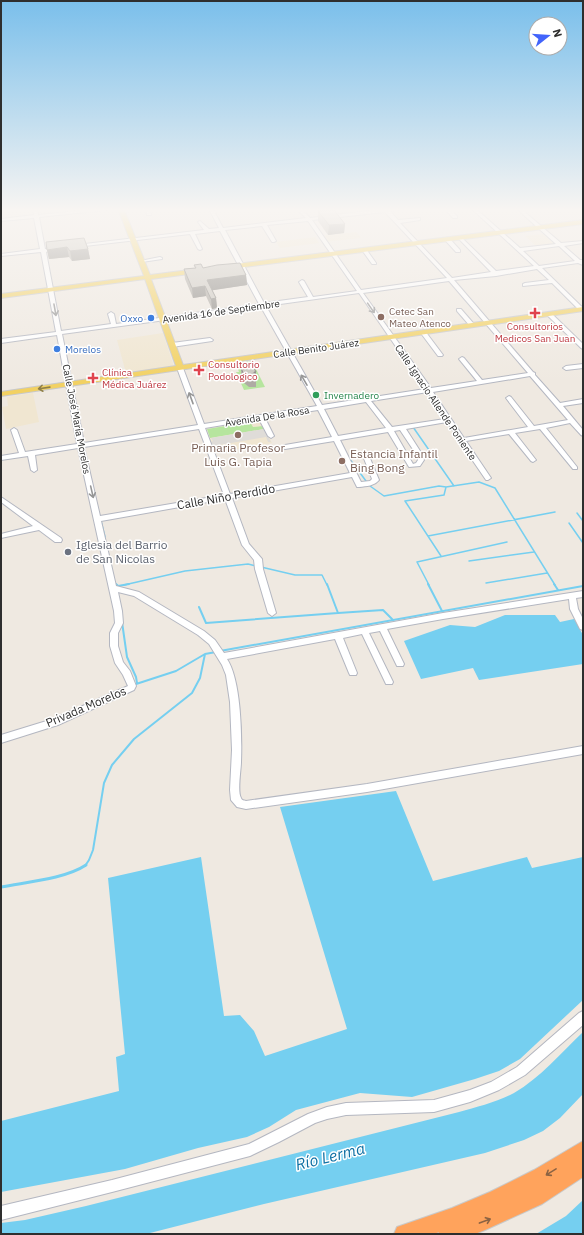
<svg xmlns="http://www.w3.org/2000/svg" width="584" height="1235" font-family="'IBM Plex Sans',sans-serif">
	<rect width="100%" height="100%" fill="#efe9e1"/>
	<path fill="#f0e6d1" d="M357 232 361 238 324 242 320 236Z
		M543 234 556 245 537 247 525 236Z
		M315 237 319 243 280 248 276 242Z
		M163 333 174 367 126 373 117 340Z
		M33 393 39 422 6 429 2 407 8 406 7 397Z
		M261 420 272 443 215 453 207 429Z"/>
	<path fill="#b6e59e" d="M252 361 265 387 244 390 236 372H239L236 363Z
		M250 422 253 427 263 426 264 429 210 438 207 429Z"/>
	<path fill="#dfdcd8" d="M264 429 271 442H268L266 437 213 446 211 442 213 441 211 438Z"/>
	<path fill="#75cff0" d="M505 615H555L560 622 574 619 583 635V664L479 680 473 668 421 679 404 641 450 625 475 627Z
		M396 791 433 881 527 857 532 868 583 857V1000L520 1059 499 1071 475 1079 412 1097 360 1093 296 1110 269 1127 247 1137 198 1148 125 1169 1 1192V1121L119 1091 116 1057 125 1054 108 878 201 857 224 1016 240 1015 254 1031 265 1056 347 1029 280 807Z
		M583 1032V1094L560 1118 543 1131 524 1140 485 1153 264 1204 146 1234H1V1223L25 1220 86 1206 459 1112C477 1107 497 1102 514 1093 540 1078 561 1053 583 1032Z
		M583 1200V1234H536L566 1216Z"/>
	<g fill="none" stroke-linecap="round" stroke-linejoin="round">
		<path stroke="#75cff0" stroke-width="1.5" d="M413 427 454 486
			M349 458 366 481
			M370 486 384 496 439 486 446 487 479 482 495 488 555 585
			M577 513 583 521
			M101 521 105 537
			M569 523 583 543
			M428 536 555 512
			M441 556 405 501 444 495 446 487
			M469 561 534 552
			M261 567 295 575H322L327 585
			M115 583 117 585
			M486 583 547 573
			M124 585 185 571 248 564 256 566
			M429 585 417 562 507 542"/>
		<path stroke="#75cff0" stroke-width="2" d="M116 584 118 586 129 584
			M327 584 338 613 383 610 393 620
			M428 584 442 611
			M554 584 558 590
			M199 607 206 623 338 613
			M122 622 127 657 136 677 137 683
			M220 651 583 586
			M133 685 176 671 205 654 216 652
			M85 866 89 860 93 850 104 783 112 765 134 739 192 693 200 678 205 654"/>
		<path stroke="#75cff0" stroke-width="3" d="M1 887C26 882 65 879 86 865"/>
		<g stroke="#b4b7c1" stroke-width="2">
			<path id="minor" d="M33 209H37L38 215 96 209H108L106 210 39 217 45 249H49L51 250 46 252 61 331 111 324 108 314 111 312 114 314 116 324 259 304 220 231 195 234 202 249 200 250 198 249 190 234 76 247 74 246 76 245 204 230 198 222 200 221 209 229 219 228 209 209H213L223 228 306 218 297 209H301L310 218 383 209H399V210L390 211 398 220 420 218V220L400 223 452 278 491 272 458 238V236H460L496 271 534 266 472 209H476L520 248 556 244 517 209H521L561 243 583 241V243L564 246 580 260H583V265L578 263 542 268 583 308V310H579L552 283 523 286V284L525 283 549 280 537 269 496 276 454 280 533 372 535 373V375L560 403 583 399V403L563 406 583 430V436L581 435 570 423 546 428 577 467V469H573L540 429 515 433 536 460 533 462 531 461 509 434 466 441 491 478 488 480H486L460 442 459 441V439L447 422 406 429 422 454 424 460 420 466 409 467 388 432 340 440 361 482 370 481 372 479 363 456 366 454 369 456 379 480C374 486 367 486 359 487H357L352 477 232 498 249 544 262 559 263 569 276 613 272 616 268 613 255 569 254 560 242 545 225 499 101 521 116 586 139 592 204 631 215 640 224 653 443 613 583 591V597L576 598 578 609 583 619V630L580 629 570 609 569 599 443 619 387 629 404 664 403 666H397L380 631 369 633 393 682 392 684H386L362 634 343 638 357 673 356 675H350L349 673 335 639 227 659C241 680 242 736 241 762 241 769 237 792 241 798 242 801 244 800 246 801L367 784 583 746V754L367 792 246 809 237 807 231 800 230 790 232 750 230 702 226 675 222 665 209 644 198 635 134 596 118 592 122 611 123 623 118 633V646L123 662 130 671 136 686 134 690 58 725 1 743V735L53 719 128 686 123 675 115 663 110 646V633L115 623 114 611 78 448 35 455 37 470 34 472 31 470 28 456 1 460V456L19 453 11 430 14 428 17 430 25 452 77 444 57 335 1 343V339L56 332 41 252 1 256V254L40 249 34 218 1 221V219L34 215ZM385 212 447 278 361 290 312 220ZM308 221 357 291 313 297 304 281 302 280 299 282 308 297 264 303 225 230 262 226 272 242H274L276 241 267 225ZM559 246 575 261 539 266 523 251ZM449 281 528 373 482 380 464 358 462 357 459 359 477 381 431 388 363 293ZM359 293 425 389 322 405 266 306ZM261 307 317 406 204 424 183 368 180 366 177 368 198 425 84 443 62 334ZM530 376 568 420 534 426 511 397 509 396 506 398 528 427 464 438 433 392ZM428 392 445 419 392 427 371 401ZM366 402 386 428 338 436 324 409ZM318 410 332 437 285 445 282 447 285 449 334 441 350 473 230 494 205 428 259 419 268 436 271 438 274 436 265 418ZM199 429 224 495 100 516 84 447ZM400 430 416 454 418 460 416 463 413 464 394 431Z
				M146 209H150L151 215H147Z
				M445 209H449L457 216V218H453Z
				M445 238H449L460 250V252H456L445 240Z
				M362 249H366L376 263V264H372L362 250Z
				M160 257 162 258V259L142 262 140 261Z
				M457 309H461L474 324V326H470L457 311Z
				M547 313H551L583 344V349L581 348 547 315Z
				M421 331H425L443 355 442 356H438L420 332Z
				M210 338 213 340 212 341 172 347 169 345 172 343Z
				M583 364V368L566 370 563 368 566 366Z
				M1 497 61 538 62 540 61 542H55L39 530 1 538V534L33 526 1 502Z
				M583 1011V1025L525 1075 499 1090 470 1102 434 1112 346 1115 327 1119 315 1123 279 1142 250 1156 112 1192 1 1220V1206L112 1180 249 1144 308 1114 327 1107 346 1103 434 1100 470 1090 491 1082 517 1067 579 1013Z"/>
		</g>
		<g stroke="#c9c9c9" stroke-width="2">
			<path id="major" d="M118 209H124L150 275 197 269 200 271 197 273 151 279 183 365 583 307V311L1 396V392L176 366 145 279 1 298V294L144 276Z
				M583 220V224L229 269 226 267 229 265Z"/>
		</g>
		<g stroke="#c9c9c9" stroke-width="2">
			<path id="highway" d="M583 1141V1177L542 1204 485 1230 475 1234H438L439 1232 434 1234H394L397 1227 452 1208 490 1192 534 1170Z"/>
		</g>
		<use href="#minor" fill="#fff" fill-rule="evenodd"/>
		<use href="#major" fill="#f2d163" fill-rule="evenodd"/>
		<use href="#highway" fill="#ffa35c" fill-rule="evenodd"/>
	</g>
	<path fill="#afaba4" d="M318 211 345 224 344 233 328 235 318 221Z
		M46 242 88 249 90 259 72 261 69 257 49 259Z
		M194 265 203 268 246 275 247 285 212 290 216 298 217 308 212 309 206 296 193 298 185 279 184 269 195 268Z
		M241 368 256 372V387H249L244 383 241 376Z"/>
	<path fill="#8e8b86" d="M345 224 344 233 328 235 329 225Z
		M67 247 69 257 49 259 47 250Z
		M88 249 90 259 72 261 70 251Z
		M246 275 247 285 208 291 207 280Z
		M205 286 206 296 193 298 192 288Z
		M216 298 217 308 212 309 211 299Z
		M254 372H256V380H255Z"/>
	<path fill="#cbc7bf" stroke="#8e8b86" d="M334 210 345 224 329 225 318 211Z
		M84 238 88 249 70 251 67 247 47 250 46 242Z
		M240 263 246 275 207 280 216 298 211 299 205 286 192 288 184 269 196 268 194 265 201 264 203 268 217 265Z
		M253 366 256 372H254L255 379H249L244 375 241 368Z"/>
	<defs><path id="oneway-shaft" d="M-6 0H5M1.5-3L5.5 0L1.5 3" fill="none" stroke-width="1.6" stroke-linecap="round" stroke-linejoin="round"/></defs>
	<g stroke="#969696">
		<use href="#oneway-shaft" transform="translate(371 308) rotate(55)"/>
		<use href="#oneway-shaft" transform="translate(55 310) rotate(80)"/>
		<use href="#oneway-shaft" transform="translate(304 380) rotate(-120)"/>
		<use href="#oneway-shaft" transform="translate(191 398) rotate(-110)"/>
		<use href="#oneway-shaft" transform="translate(92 492) rotate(77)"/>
	</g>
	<use stroke="#908048" href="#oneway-shaft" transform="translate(44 388) rotate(172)"/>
	<g stroke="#8c6343">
		<use href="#oneway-shaft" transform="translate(551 1172) rotate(148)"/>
		<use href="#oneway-shaft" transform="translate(485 1221) rotate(-20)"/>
	</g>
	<linearGradient id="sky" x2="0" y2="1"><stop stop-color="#7abfeb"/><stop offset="0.55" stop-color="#f8f5f2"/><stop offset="1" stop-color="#f8f5f2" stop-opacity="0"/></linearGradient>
	<rect width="584" height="382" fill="url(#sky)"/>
	<g fill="#e0444e" stroke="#fff" stroke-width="1.5">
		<path d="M533 307h4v4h4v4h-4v4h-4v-4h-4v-4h4z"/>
		<path d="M197 364h4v4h4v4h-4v4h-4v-4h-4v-4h4z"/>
		<path d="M91 372h4v4h4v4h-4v4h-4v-4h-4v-4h4z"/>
	</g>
	<g fill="#8d6e63" stroke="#fff" stroke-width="1.5">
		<circle cx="381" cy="317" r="4"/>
		<circle cx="238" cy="435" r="4"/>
		<circle cx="342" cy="461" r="4"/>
	</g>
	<g fill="#3f7fe0" stroke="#fff" stroke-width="1.5">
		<circle cx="151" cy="318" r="4"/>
		<circle cx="57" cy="349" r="4"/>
	</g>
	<circle fill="#2e9e5b" stroke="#fff" stroke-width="1.5" cx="316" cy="395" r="4"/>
	<circle fill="#6b7280" stroke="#fff" stroke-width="1.5" cx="68" cy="552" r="4"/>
	<g text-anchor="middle" stroke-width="3" stroke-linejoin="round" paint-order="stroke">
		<g font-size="10" fill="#2e2e2e" stroke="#fff">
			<text transform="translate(221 311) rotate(-8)" y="4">Avenida 16 de Septiembre</text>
			<text transform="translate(316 348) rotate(-8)" y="4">Calle Benito Juárez</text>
			<text transform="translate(436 402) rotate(56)" y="4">Calle Ignacio Allende Poniente</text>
			<text transform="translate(267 416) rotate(-9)" y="4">Avenida De la Rosa</text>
			<text transform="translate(77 419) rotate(79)" y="4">Calle José María Morelos</text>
		</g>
		<g font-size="10" fill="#785e54" stroke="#fff" text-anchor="start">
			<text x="389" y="315">Cetec San<tspan x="389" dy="12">Mateo Atenco</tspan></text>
		</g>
		<g font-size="10" fill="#366cbe" stroke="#fff" text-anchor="end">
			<text x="143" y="322">Oxxo</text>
			<text x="65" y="353" text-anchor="start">Morelos</text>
		</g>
		<g font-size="10" fill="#be3a42" stroke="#fff" text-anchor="start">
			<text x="535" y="330" text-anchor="middle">Consultorios<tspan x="535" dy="12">Medicos San Juan</tspan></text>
			<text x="208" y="368">Consultorio<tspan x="208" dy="12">Podologico</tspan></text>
			<text x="102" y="376">Clínica<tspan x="102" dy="12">Médica Juárez</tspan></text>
		</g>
		<g font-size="10" fill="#27864d" stroke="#fff" text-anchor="start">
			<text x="324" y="399">Invernadero</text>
		</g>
		<g font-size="12" fill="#785e54" stroke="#fff">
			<text x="238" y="452">Primaria Profesor<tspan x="238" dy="14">Luis G. Tapia</tspan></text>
			<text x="350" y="458" text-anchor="start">Estancia Infantil<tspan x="350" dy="14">Bing Bong</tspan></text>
		</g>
		<g font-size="12" fill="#2e2e2e" stroke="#fff">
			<text transform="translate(226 497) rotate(-10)" y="4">Calle Niño Perdido</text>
			<text transform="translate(86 707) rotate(-23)" y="4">Privada Morelos</text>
		</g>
		<g font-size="12" fill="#5b616d" stroke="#fff" text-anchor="start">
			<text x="76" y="549">Iglesia del Barrio<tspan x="76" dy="14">de San Nicolas</tspan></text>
		</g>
		<g font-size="16" font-style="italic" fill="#0d6fa3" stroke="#fff">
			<text transform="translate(330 1156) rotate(-14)" y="6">Río Lerma</text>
		</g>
	</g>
	<rect width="584" height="1235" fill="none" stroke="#2e2e2e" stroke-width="4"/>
	<g transform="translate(548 36) rotate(73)"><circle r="19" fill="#ffffff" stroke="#ababab"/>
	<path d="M0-3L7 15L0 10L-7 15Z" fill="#4264fb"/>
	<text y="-6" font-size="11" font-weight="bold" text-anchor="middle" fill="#2e2e2e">N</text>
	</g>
</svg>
